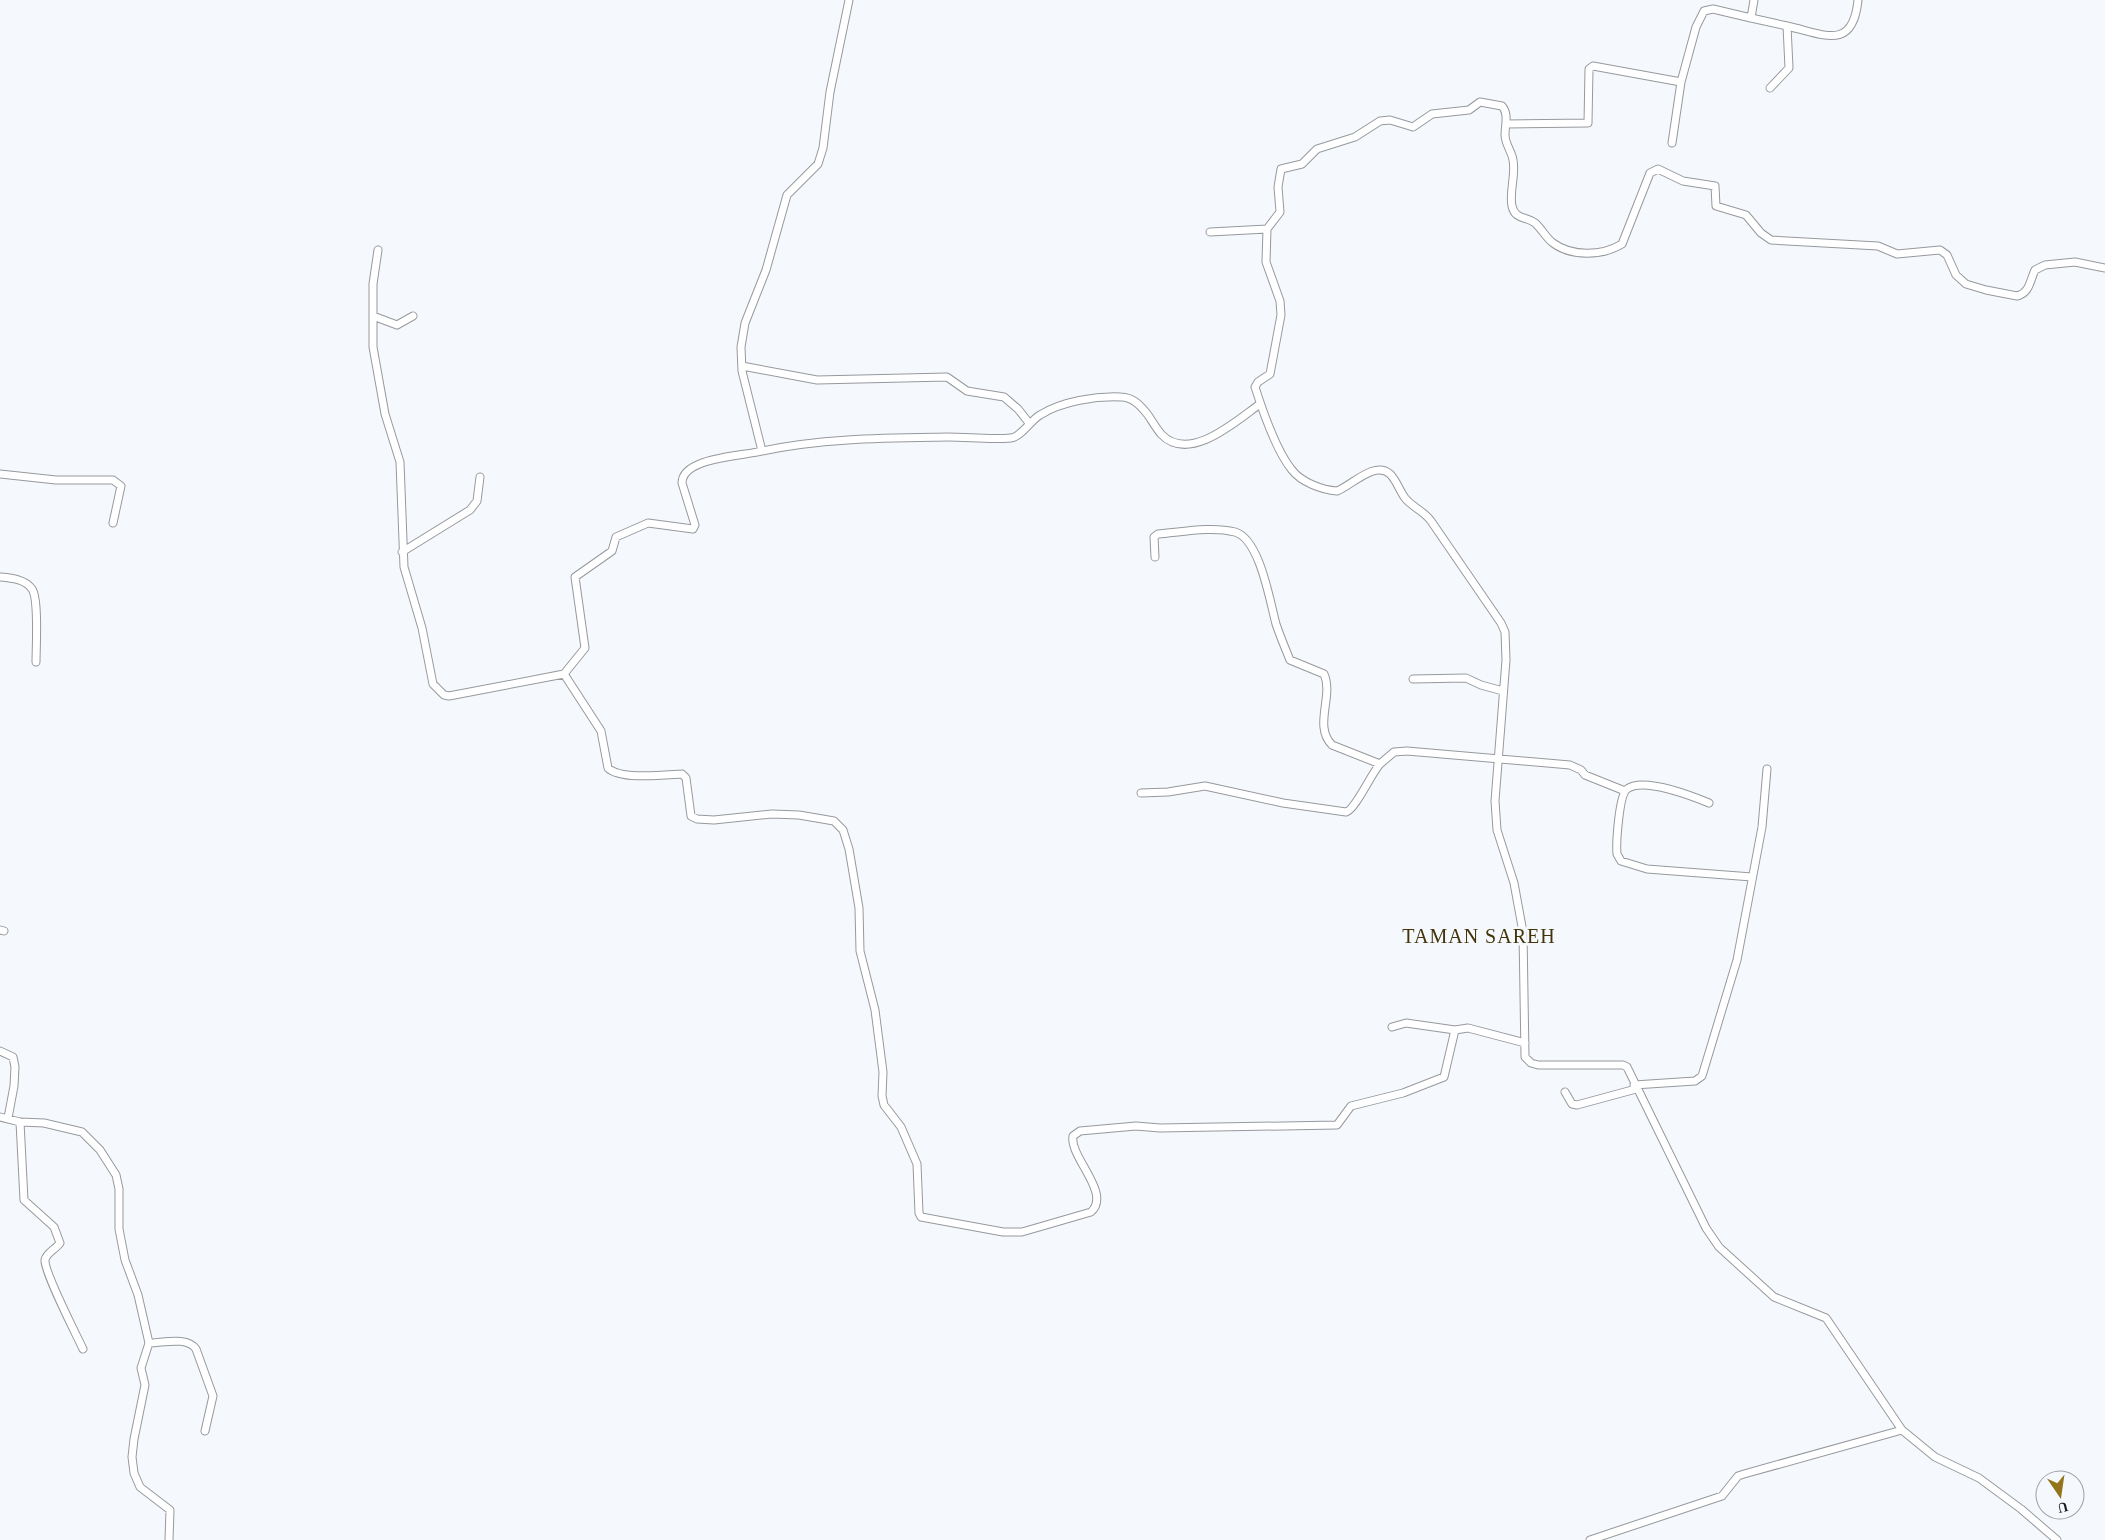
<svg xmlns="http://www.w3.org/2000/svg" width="2105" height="1540" font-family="'Times New Roman',serif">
	<rect width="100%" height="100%" fill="#f5f8fd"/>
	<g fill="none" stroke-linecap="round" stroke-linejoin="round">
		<g stroke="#96999d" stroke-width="9">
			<path id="street" d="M1751 18 1787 26 1789 68 1770 88
				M1787 26C1823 34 1853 52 1858 0
				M1506 124 1588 123 1589 69 1593 66 1681 82 1696 27 1704 11 1713 9 1751 18 1754 0
				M1672 143 1681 82
				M1210 232 1267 229
				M378 250 373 284V347L385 414 400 462 404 567 422 628 433 684 444 695 449 696 564 674 601 731 608 768C620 780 664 775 682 774L686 778 691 816 697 819 714 820 772 814 799 815 834 821 843 830 849 849 859 908 860 951 875 1010 883 1072 882 1096 884 1105 901 1127 917 1164 919 1213 921 1217 1003 1232H1022L1091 1212C1112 1193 1069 1157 1073 1136L1080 1131 1136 1126 1160 1128 1337 1125 1351 1106 1403 1093 1444 1077 1455 1030 1468 1028 1525 1043
				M373 316 397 325 413 316
				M742 366 817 380 947 377 967 391 1004 397 1018 409 1029 423
				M762 451C823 438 886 438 947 437 968 437 990 440 1011 438 1021 437 1031 420 1040 415 1062 401 1096 396 1121 397 1133 397 1141 406 1148 415 1152 421 1156 428 1161 434 1189 464 1236 421 1260 404
				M0 474 56 480H113L121 486 113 523
				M402 552 470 510 477 501 480 477
				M1155 557 1154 537 1158 534C1182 532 1212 526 1235 532 1260 539 1270 602 1276 624 1280 636 1285 648 1290 660L1324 674C1334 696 1313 726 1332 745L1380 764 1394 752 1407 751 1570 765 1581 770 1585 775 1625 791
				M0 577C11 578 25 579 32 589 39 599 36 648 36 662
				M564 674 585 648 575 577 612 551 616 537 648 523 693 529 695 525 682 483C682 457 744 456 762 451L742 371 741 347 745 323 766 270 787 195 818 164 823 148 830 92 849 0
				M1413 679 1466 678 1481 685 1503 691
				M1141 793 1168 792 1205 786 1283 803 1346 812C1355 810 1371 774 1380 764
				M1709 803C1692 796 1643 777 1627 789 1619 795 1616 843 1617 854L1621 861 1647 869 1752 877
				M0 930 4 931
				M1392 1027 1406 1023 1455 1030
				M0 1051 13 1057 15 1067 14 1086 8 1118
				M1634 1085 1695 1081 1702 1076 1737 960 1762 827 1767 769
				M1565 1092 1572 1104 1577 1105 1636 1089
				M0 1117 20 1122 44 1123 82 1132 100 1150 116 1175 119 1189V1229L125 1260 138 1295 149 1343C163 1343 187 1336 196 1349L213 1396 205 1431
				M20 1122 24 1200 54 1227 60 1243C56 1249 46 1253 45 1260 44 1272 76 1334 83 1349
				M149 1343 141 1368 145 1385 134 1439 132 1457 134 1473 140 1487 170 1510 169 1540
				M1590 1540 1722 1496 1738 1476 1744 1474 1902 1430
				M2057 1540 2021 1509 1979 1478 1935 1457 1902 1430 1826 1318 1774 1297 1719 1247 1706 1228 1627 1067 1623 1065H1538L1531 1063 1525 1057 1523 932 1514 883 1497 830 1495 801 1506 660 1505 632 1501 623 1431 521C1424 511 1412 507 1405 498 1399 490 1397 481 1390 474 1375 460 1351 486 1337 491 1322 490 1301 482 1292 470 1277 452 1262 409 1255 387L1258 382 1270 374 1281 315 1280 301 1266 262 1267 229 1280 212 1278 187 1281 169 1302 164 1317 149 1355 137 1380 121 1390 120 1413 127 1432 114 1469 110 1480 102 1502 106C1509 114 1505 125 1505 135 1505 144 1512 152 1513 160 1516 176 1509 191 1512 206 1515 220 1526 216 1535 223 1542 229 1546 238 1553 243 1572 257 1602 256 1622 244L1650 173 1658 169 1683 181 1715 186 1716 206 1746 215 1761 233 1771 240 1878 246 1897 254 1940 250 1947 255 1956 275 1966 284 1986 290 2017 296C2030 293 2030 280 2035 270L2045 265 2075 262 2105 268"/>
		</g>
		<use href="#street" stroke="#fff" stroke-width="7"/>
	</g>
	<g text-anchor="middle" stroke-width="5" stroke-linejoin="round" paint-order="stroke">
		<g font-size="20" letter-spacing="1" fill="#423309" stroke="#f5f8fd">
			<text x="1479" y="943">TAMAN SAREH</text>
		</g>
	</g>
	<g transform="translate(2060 1495) rotate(167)"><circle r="24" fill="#f5f8fd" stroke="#9ea0a4"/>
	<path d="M0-4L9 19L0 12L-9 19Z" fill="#93741b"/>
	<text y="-8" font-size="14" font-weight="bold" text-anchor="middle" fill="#1b1c1e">U</text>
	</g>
</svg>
